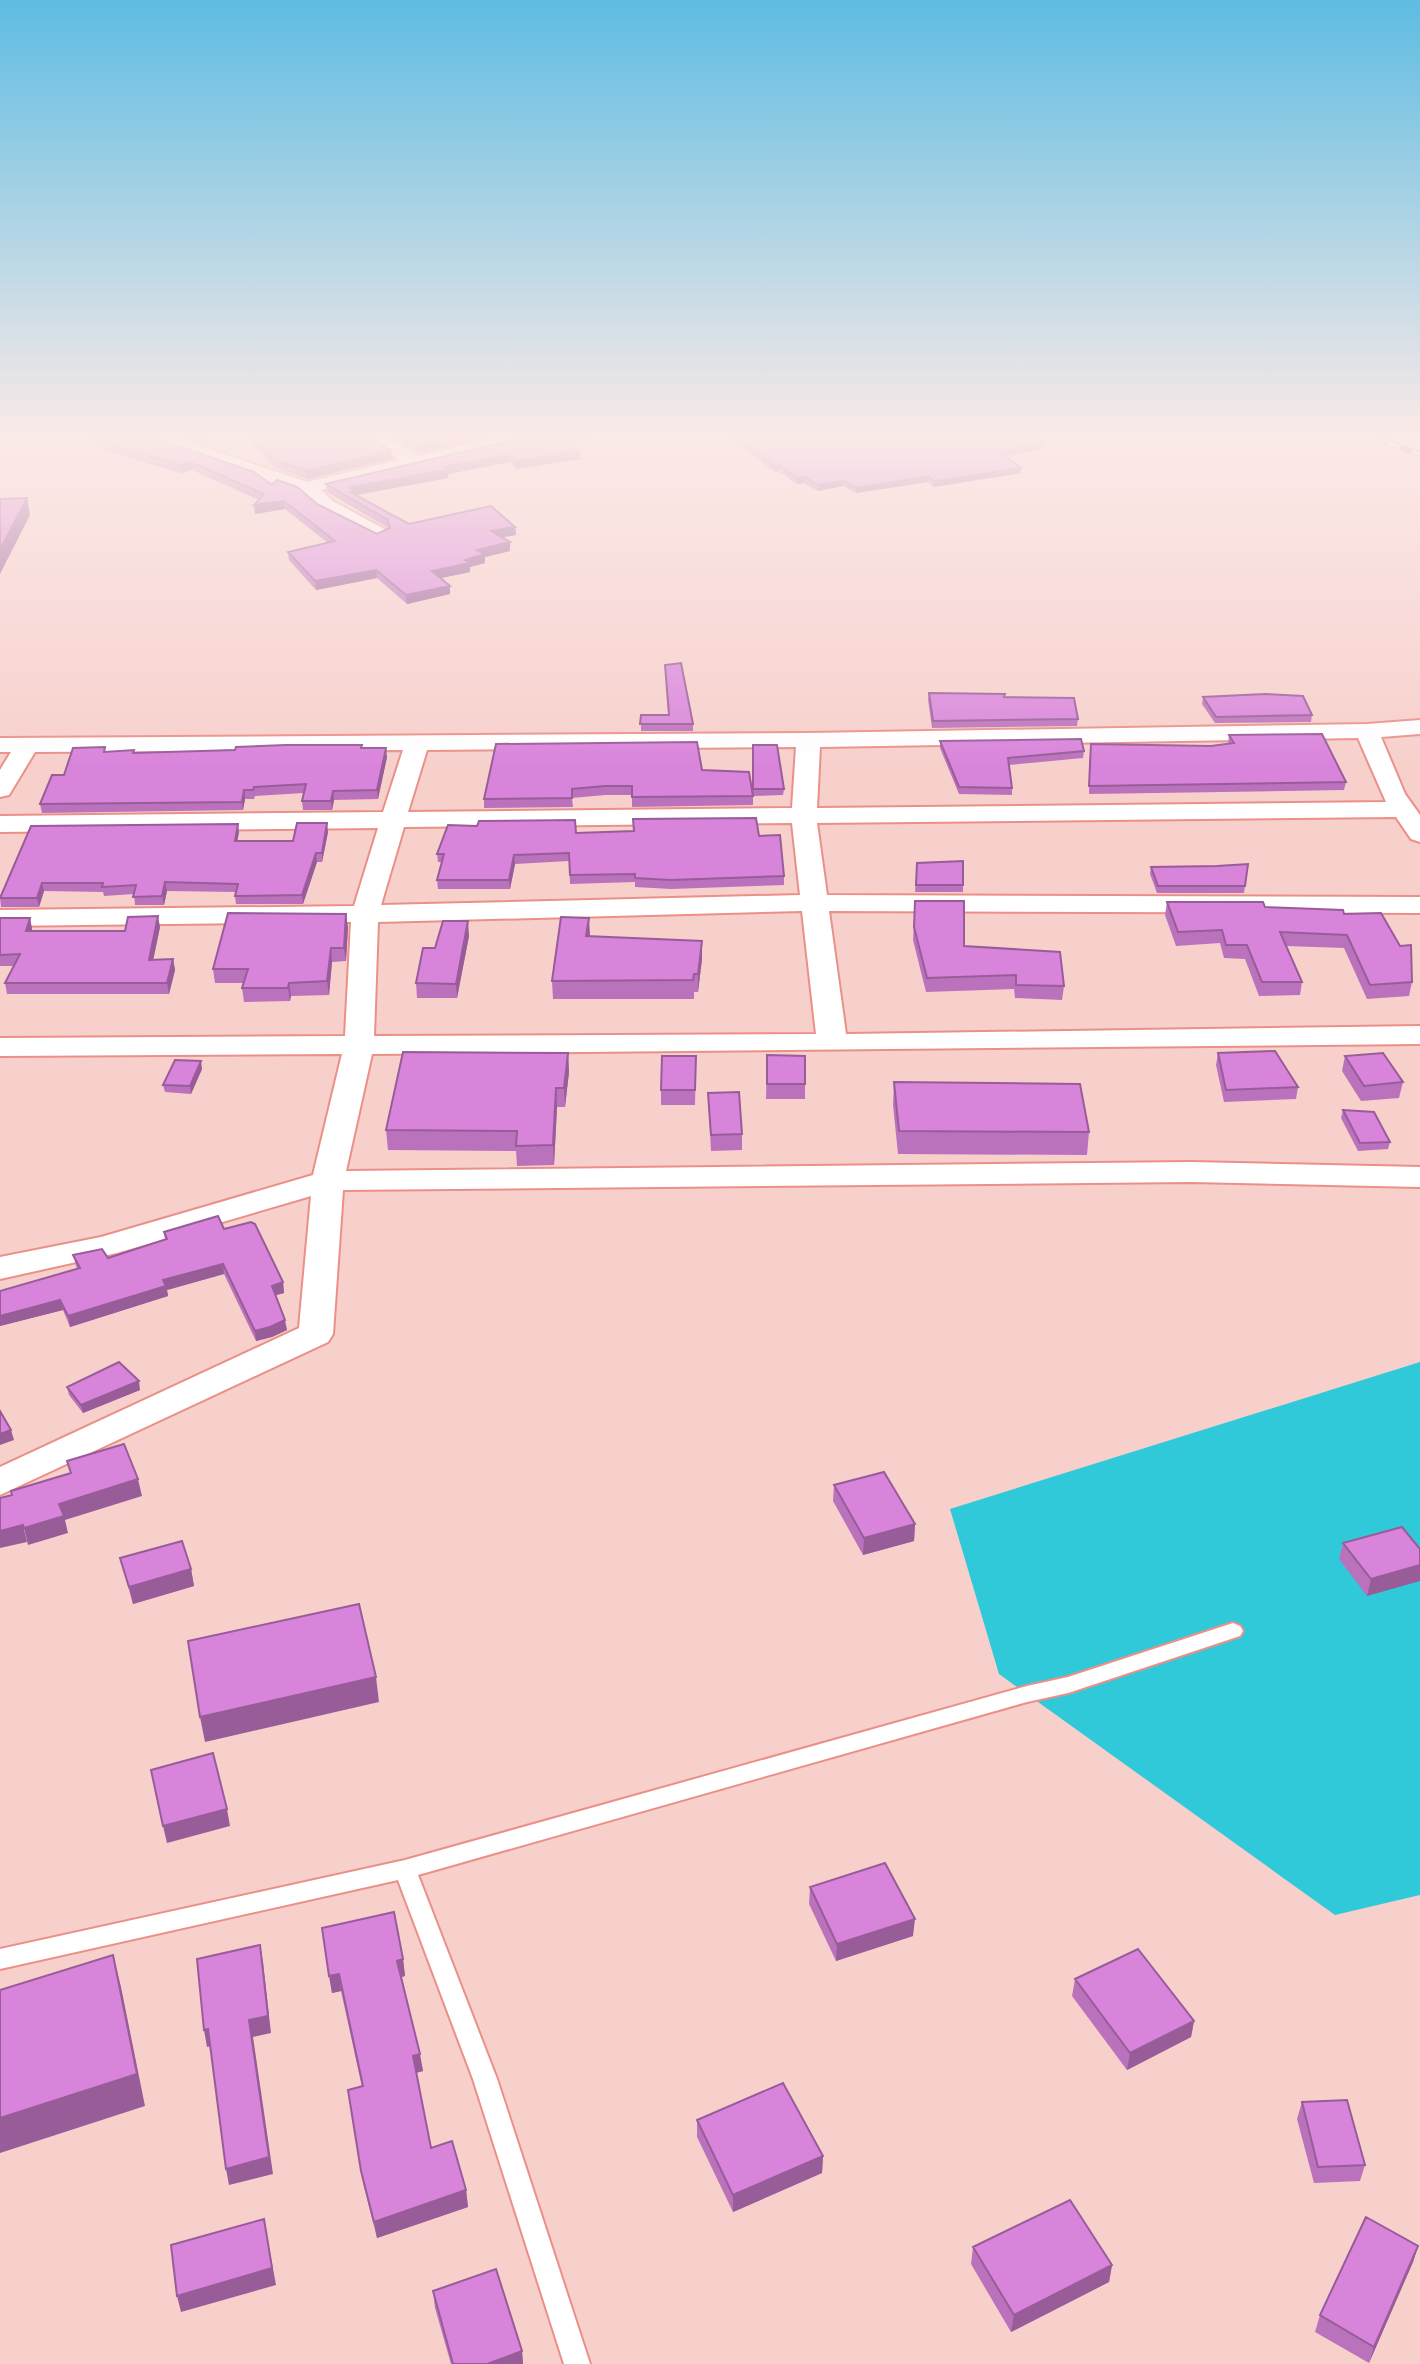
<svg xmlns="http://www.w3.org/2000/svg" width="1420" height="2364" font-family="Lato,sans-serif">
	<rect width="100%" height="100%" fill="#f7d0cc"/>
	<path fill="#30c9da" d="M1420 1362V1895L1335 1915 999 1674 950 1509Z"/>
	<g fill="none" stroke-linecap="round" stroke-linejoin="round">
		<g stroke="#ea9088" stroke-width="4">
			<path id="lane" d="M1233 1623 1240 1626 1243 1631 1240 1636 1068 1693 1027 1702 418 1875 497 2079 590 2364H564L473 2079 398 1880 0 1969V1949L405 1860 1027 1686 1068 1677Z"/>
		</g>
		<g stroke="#ea9088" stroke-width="4">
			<path id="street" d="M142 435H169L307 482 399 460 362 435H384L418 456 508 435H541L538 439 321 490 333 501 386 530 389 534 379 540 319 509 299 492 145 439Z
				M1420 720V734L1381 737 1405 794 1420 815V842L1411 839 1396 817 817 823 827 895 1420 897V913L829 911 846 1034 1420 1026V1044L372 1054 346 1171 1191 1162 1420 1167V1187L1191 1182 343 1190 333 1334 328 1342 0 1495V1467L299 1328 311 1196 117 1253 0 1279V1257L101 1237 313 1175 342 1054 0 1056V1038L345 1036 351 922 0 926V910L354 906 378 828 0 832V816L383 812 403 750 35 752 9 795 0 797V770L11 752H0V738L808 733 1367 724ZM1358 738 1386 802 817 808 820 747ZM796 747 792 808 408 812 427 750ZM792 823 800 895 381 905 404 827ZM802 911 816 1034 374 1036 378 922Z"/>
		</g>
		<use href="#lane" fill="#fff" fill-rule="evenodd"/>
		<use href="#street" fill="#fff" fill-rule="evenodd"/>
		<g stroke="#775451" stroke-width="6">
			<path id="rail" d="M1366 435 1420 454"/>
		</g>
		<use href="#rail" stroke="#fcfcfc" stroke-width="4" stroke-dasharray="12" stroke-linecap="butt"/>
	</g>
	<path fill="#bb72bc" d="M79 435H145L317 504 377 534 388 528 327 492 326 484 535 435H599L588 437V441L572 444 573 446 581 459 516 469 510 462 448 474V478L356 495 409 524 515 527 516 535 501 537 510 542V551L485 557V563L470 567V572L440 578 450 586V594L407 604 377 578 316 590 289 560 288 552 328 543 285 509 255 514 259 500 192 470 181 473 116 454Z
		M178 435H205L208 438 209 446Z
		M243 435H367L391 451 392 459 307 479 275 468Z
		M390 435H495L419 453Z
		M725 435H1029L1043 449 1005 456 1021 468V473L934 487 928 482 856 493 843 486 818 491 804 483 797 484 779 471 775 472Z
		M929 693 1078 719 1077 726 932 728 928 700Z
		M1203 697 1312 715 1311 722 1215 723 1202 704Z
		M641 715H668L693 724V731H641Z
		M1229 735 1346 782 1344 790 1089 794 1090 752 1211 746 1228 744Z
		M940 741 1084 751 1083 758 1009 765 1012 788V795L959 794 940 748Z
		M362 745V748L387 757 378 799 334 800 332 810H303L302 801 304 793 255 796 254 799H245L243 810 42 813 40 804 64 775 106 752 134 753Z
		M753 745 784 789 783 795 753 796Z
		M702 770 753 796V805L632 807V795H605L572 798 573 807 484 808V799Z
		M31 826 239 832 237 841H293L328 832 322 862H317L303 904H236L235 896 236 892 167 891 164 905H135L134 894 104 896 103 892 44 891 39 907H1L0 897Z
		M576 833 759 836 784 876V885L671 889 635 887V882L570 884 569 861 515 864 510 889H438L437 880 442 862H438L437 854Z
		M917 863 963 885V892H915Z
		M1248 864 1244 893H1157L1150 874 1151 867 1217 866Z
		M915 901 964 946 1064 986 1062 1000 1015 998 1014 989 926 992 913 940Z
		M1167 902 1265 907 1344 914 1412 982 1409 996 1367 999 1344 948 1286 946 1302 982 1300 995 1259 996 1245 959 1224 958 1220 943 1176 946 1165 915Z
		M0 918H30L32 929 31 931H125L160 927 153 959H173L175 970 169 994H7L5 983 14 966H0Z
		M348 927 346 961 332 962 329 995 291 996 290 1001 244 1002 242 988 244 983H215L213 969Z
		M469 936 457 998H417L416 983 435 948Z
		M590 937 702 941V959L698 992H694V999H553L552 981Z
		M568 1053 569 1072 565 1107H557L554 1165 517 1166 516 1151 388 1150 386 1130Z
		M1218 1053 1298 1087 1296 1099 1224 1102 1216 1065Z
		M767 1055 805 1084V1099H766Z
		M696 1056 695 1105H661V1090Z
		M1345 1056 1403 1082 1399 1098 1361 1101 1342 1071Z
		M202 1069 191 1094 165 1092 163 1085Z
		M894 1082 1089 1132 1087 1155 898 1154 893 1105Z
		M708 1093 742 1134V1150L711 1151Z
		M1343 1110 1390 1142 1388 1149 1358 1151 1341 1118Z
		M224 1229 283 1282 284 1293 276 1295 287 1330 272 1337 256 1341 224 1274 167 1290 168 1296 70 1327 63 1310 0 1326 77 1269 73 1255 108 1258 165 1240 164 1232Z
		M67 1387 140 1390 83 1413 69 1395Z
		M834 1485 915 1524 914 1541 863 1555 833 1501Z
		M1402 1527 1367 1596 1339 1559 1343 1543Z
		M120 1558 191 1569 194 1586 133 1604Z
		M810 1887 913 1936 836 1961 809 1904Z
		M322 1928 403 1959 405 1976 402 1977 423 2071 416 2073 431 2148 466 2190 468 2207 377 2238 364 2187 348 2090 362 2087 341 1991 332 1993Z
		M1075 1979 1194 2021 1191 2037 1127 2070 1072 1996Z
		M1302 2102 1365 2165 1360 2181 1314 2183 1297 2119Z
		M697 2120 823 2156 822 2173 733 2212 697 2137Z
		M1418 2246 1413 2262 1369 2363 1315 2332 1320 2315Z
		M973 2247 1112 2265 1109 2282 1011 2332 971 2264Z
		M433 2291 522 2351 523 2364H451L435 2308Z"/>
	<path fill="#985c99" d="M461 435H495L419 453 418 445Z
		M578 435H599L588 437V441L572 444 573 449 566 450 567 437Z
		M1044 443 1043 449 999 457V451Z
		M391 451 392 459 307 479 306 471Z
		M580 452 581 459 516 469V461Z
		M509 455 510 462 448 474V478L356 495 353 499 350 487 444 467Z
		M191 462 192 470 181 473 180 465Z
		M779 465V471L775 472V466Z
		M1021 468V473L934 487 935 481Z
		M928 476V482L856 493 857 488Z
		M805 477 804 483 797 484V478Z
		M843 481V486L818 491V485Z
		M27 498 30 515 0 574V550Z
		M284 501 285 509 255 514 254 505Z
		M515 527 516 535 492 539 491 531Z
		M510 542V551L485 557V563L470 567V572L432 580V571L465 560 477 550Z
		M376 570 377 578 316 590 315 581Z
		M450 586V594L407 604 406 595Z
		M386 748 387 757 378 799 377 790Z
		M244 790 245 799 243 810 242 802Z
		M333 791 334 800 332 810 331 801Z
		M327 823 328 832 322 862V853Z
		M238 824 239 832 236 849 235 841Z
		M316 853 317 862 303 904 302 895Z
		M514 855 515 864 510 889 509 880Z
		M165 882 167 891 164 905 162 896Z
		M42 883 44 891 39 907 37 898Z
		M346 914 348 927 346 961 344 948Z
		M158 916 160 927 151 971 149 960Z
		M30 918 32 929 28 942 26 931Z
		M589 918 590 935 587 954 586 936Z
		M468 921 469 936 457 998 456 984Z
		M702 941V959L698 992V974Z
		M331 948 332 962 329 995 327 981Z
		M173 959 175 970 169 994 167 983Z
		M289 983 291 996 290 1001 288 988Z
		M568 1053 569 1072 565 1107 564 1088Z
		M201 1061 202 1069 191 1094 190 1086Z
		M556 1088 557 1107 554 1165 553 1145Z
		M223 1264 224 1274 167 1290 168 1296 70 1327 68 1316 163 1280Z
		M283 1282 284 1293 273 1296 272 1286Z
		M60 1300 63 1310 0 1326V1316Z
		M285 1320 287 1330 272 1337 256 1341 255 1331Z
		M139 1381 140 1390 83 1413 81 1405Z
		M11 1430 14 1440 0 1445V1434Z
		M138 1479 142 1496 65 1520 68 1533 28 1545 24 1528 59 1504Z
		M915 1524 914 1541 863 1555 864 1538Z
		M23 1525 27 1542 0 1548V1531Z
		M1420 1565V1581L1367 1596 1371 1579Z
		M191 1569 194 1586 133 1604 129 1587Z
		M376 1677 379 1702 205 1742 200 1717Z
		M227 1809 230 1826 167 1843 163 1826Z
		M915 1919 913 1936 836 1961 837 1944Z
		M260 1945 263 1962 271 2033 253 2037 273 2174 229 2185 226 2169Z
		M113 1955 121 1987 145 2106 0 2153V2118Z
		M403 1959 405 1976 400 1977 397 1961Z
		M339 1974 341 1991 332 1993 329 1976Z
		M1194 2021 1191 2037 1127 2070 1130 2053Z
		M208 2029 211 2046 207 2047 204 2030Z
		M420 2054 423 2071 415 2073 413 2056Z
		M823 2156 822 2173 733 2212V2195Z
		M466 2190 468 2207 377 2238 374 2222Z
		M264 2219 276 2285 181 2312 177 2296Z
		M1418 2246 1413 2262 1369 2363 1374 2347Z
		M1112 2265 1109 2282 1011 2332 1014 2315Z
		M522 2351 523 2364H487Z"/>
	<path fill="#d984db" stroke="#985c99" stroke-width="2" d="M93 435H145L254 472 272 485 277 480 297 487 317 504 377 534 390 528 388 520 326 484 535 435H578L567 437 572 441 566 442 580 452 516 461 509 455 444 467 447 470 350 487 355 491 350 492 409 524 491 506 515 527 491 531 510 542 477 550 485 554 465 560 470 563 432 571 450 586 406 595 376 570 315 581 288 552 335 541 284 501 254 505 264 494 191 462 180 465 115 446Z
		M250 435H367L391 451 306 471 274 460Z
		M402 435H461L418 445Z
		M732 435H1029L1044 443 999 451 1021 468 935 481 928 476 857 488 843 481 818 485 805 477 797 478 779 465 775 466Z
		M27 498 0 550V499Z
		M681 663 693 724H640L641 715H669L665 665Z
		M929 693 1005 694 1004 697 1074 698 1078 719 933 721Z
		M1265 694 1303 696 1312 715 1216 717 1203 697Z
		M1322 734 1346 782 1089 786 1091 744 1211 746 1234 743 1229 735Z
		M1081 739 1084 751 1008 758 1012 788 959 787 940 741Z
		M697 742 702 770 749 772 753 796 632 797V786H605L572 789V798L484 799 496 744Z
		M286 745H362L361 748H386L377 790 333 791 331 801H302L306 784 254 787 253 790H244L242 802 40 804 52 775H64L73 748 105 747 104 752 134 750 133 753 235 750 236 747Z
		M753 745H777L784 789H753Z
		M756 818 759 836 780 835 784 876 671 880 635 878V874L570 875 569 853 514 855 509 880H437L444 854H437L448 825 477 826 479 821 575 820 576 833 634 831 633 819Z
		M297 823H327L322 853H316L302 895 235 896 238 884 165 882 162 896 133 897 136 885 102 887 103 883H42L37 898H0L31 826 238 824 235 841H293Z
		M963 861V885H916L917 863Z
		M1248 864 1245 886H1158L1151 867 1217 866Z
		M915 901H964V946L1060 952 1064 986 1016 985V975L927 978 914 927Z
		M1167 902H1263L1265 907 1343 910 1344 914 1381 913 1400 946 1411 945 1412 982 1370 985 1347 935 1280 932 1302 982H1262L1247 945H1226L1222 930 1178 932Z
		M228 913 346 914 344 948H331L327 981 289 983 288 988H242L248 969H213Z
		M158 916 149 960 173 959 167 983H5L20 954 0 955V918H30L26 931H125L128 917Z
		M561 917 589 918 586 936 702 941 698 974H694L693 980 552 981Z
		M443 921H468L456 984 416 983 423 948H435Z
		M1275 1051 1298 1087 1226 1090 1218 1053Z
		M403 1052 568 1053 564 1088H556L553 1145 516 1146 517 1131 386 1130Z
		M1383 1053 1403 1082 1364 1086 1345 1056Z
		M767 1055 805 1056V1084H767Z
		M662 1056H696L695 1090H661Z
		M175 1060 201 1061 190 1086 163 1085Z
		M894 1082 1080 1084 1089 1132 899 1131Z
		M739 1092 742 1134 711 1135 708 1093Z
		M1343 1110 1374 1112 1390 1142 1360 1143Z
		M218 1216 224 1229 251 1222 255 1224 283 1282 272 1286 285 1320 270 1327 255 1331 223 1264 163 1280 166 1286 68 1316 60 1300 0 1316V1291L80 1268 73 1255 102 1249 108 1258 167 1239 164 1232Z
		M119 1362 139 1381 81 1405 67 1387Z
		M0 1411 11 1430 0 1434Z
		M124 1444 138 1479 59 1504 64 1516 24 1528 23 1525 0 1531V1498L12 1495 11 1491 71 1473 67 1461Z
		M884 1472 915 1524 864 1538 834 1485Z
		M1402 1527 1420 1549V1565L1371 1579 1343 1543Z
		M182 1541 191 1569 129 1587 120 1558Z
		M359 1604 376 1677 200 1717 188 1641Z
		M213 1753 227 1809 163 1826 151 1770Z
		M885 1863 915 1919 837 1944 810 1887Z
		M394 1912 403 1959 397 1961 420 2054 413 2056 431 2148 452 2141 466 2190 374 2222 361 2171 348 2090 363 2086 339 1974 329 1976 322 1928Z
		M260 1945 268 2016 249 2020 269 2157 226 2169 208 2029 204 2030 197 1959Z
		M1138 1949 1194 2021 1130 2053 1075 1979Z
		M113 1955 137 2074 0 2118V1990Z
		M783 2083 823 2156 733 2195 697 2120Z
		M1347 2100 1365 2165 1318 2167 1302 2102Z
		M1070 2200 1112 2265 1014 2315 973 2247Z
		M1366 2217 1418 2246 1374 2347 1320 2315Z
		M264 2219 272 2268 177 2296 171 2245Z
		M496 2269 522 2351 487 2364H453L433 2291Z"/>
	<linearGradient id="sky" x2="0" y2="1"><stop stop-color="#5ebce2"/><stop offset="0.57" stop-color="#fbeae8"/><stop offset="1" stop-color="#fbeae8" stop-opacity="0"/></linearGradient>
	<rect width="1420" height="766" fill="url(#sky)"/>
</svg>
